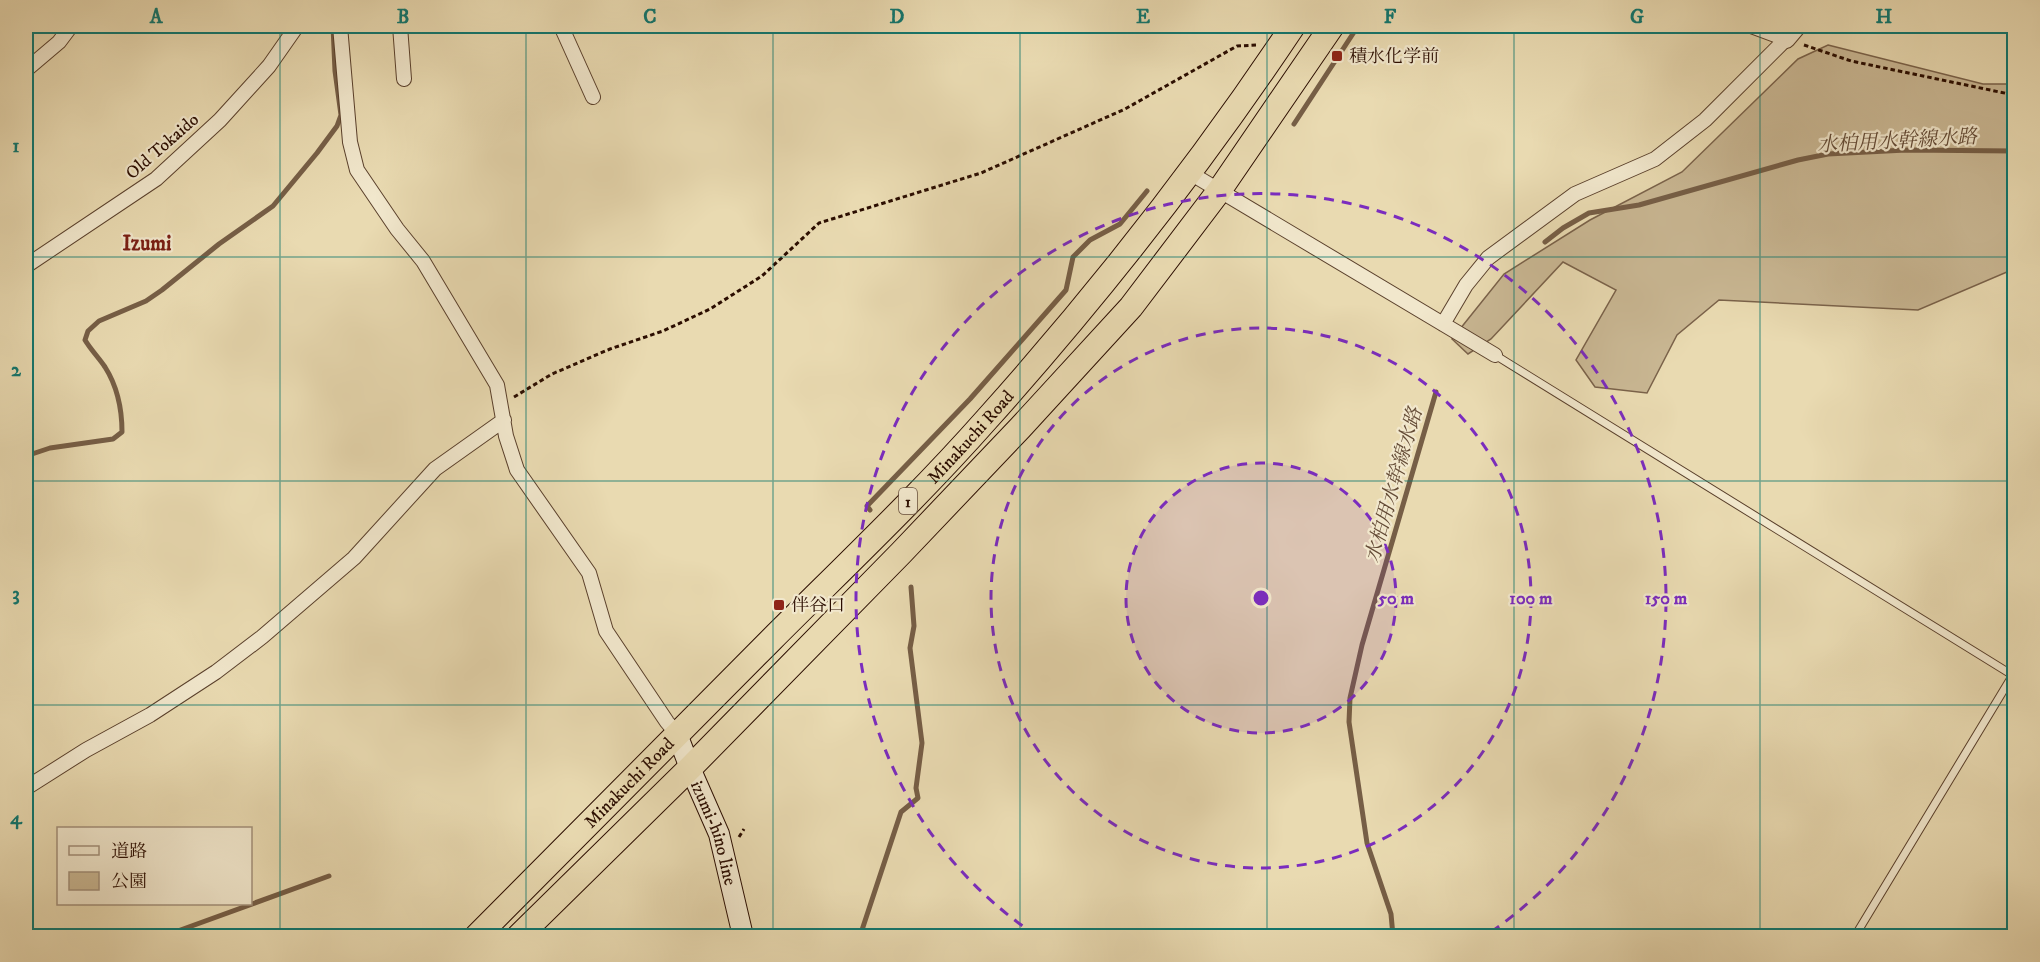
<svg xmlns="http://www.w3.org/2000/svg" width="2040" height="962" font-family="'IM FELL DW Pica','Noto Serif JP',serif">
	<rect width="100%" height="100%" fill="#e9dab1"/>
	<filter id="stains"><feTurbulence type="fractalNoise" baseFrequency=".00333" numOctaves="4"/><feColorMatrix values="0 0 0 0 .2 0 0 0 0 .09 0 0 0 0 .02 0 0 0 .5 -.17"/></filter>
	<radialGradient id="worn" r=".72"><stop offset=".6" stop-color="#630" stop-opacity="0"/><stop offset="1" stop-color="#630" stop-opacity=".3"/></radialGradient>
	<path fill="#c9b793" stroke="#7a624a" stroke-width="1.5" d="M1828 45 1983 84H2014V269L1918 310 1719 300 1677 335 1647 393 1595 387 1576 360 1616 290 1563 262 1491 339 1468 354 1452 339 1504 274 1590 220 1682 172 1798 59Z"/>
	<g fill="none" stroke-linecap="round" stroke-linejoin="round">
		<path stroke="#765e46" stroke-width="5" d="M1294 124 1358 26
			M1545 242 1563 228 1589 213 1639 205 1798 160 1828 154 1906 150 2014 151
			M26 456 50 448 113 439 122 432C122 410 117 386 105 367 99 358 91 350 85 340L88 331 99 321 146 301 162 290 219 244 273 206 317 153 337 126 341 115 335 71 333 26
			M870 510 867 506 970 399 1066 290 1073 257 1090 240 1120 224 1147 191
			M164 936 329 876
			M860 936 901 812 918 798 916 788 922 743 910 648 914 626 911 587
			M1393 936 1391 914 1367 843 1349 722 1350 698 1362 645 1436 392"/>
		<g stroke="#5a402c" stroke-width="9">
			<path id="service" d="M1495 355 2014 676
				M1855 936 2014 673"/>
		</g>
		<g stroke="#5a402c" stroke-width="16">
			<path id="minor" d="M340 26 350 142 357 170 397 229 423 261 497 385 506 436 517 470 589 573 606 631 667 722 677 734
				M400 26 404 79
				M561 26 593 97
				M26 70 59 42 71 26
				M1190 173 1495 355
				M26 266 156 179 220 120 269 66 297 26
				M1443 324 1466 285 1488 258 1575 194 1655 159 1705 120 1786 39 1751 26
				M26 788 86 750 150 715 216 672 262 637 354 558 435 469 504 420"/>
		</g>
		<g stroke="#5a402c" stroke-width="20">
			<path id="tertiary" d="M1786 39 1797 26"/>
		</g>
		<g stroke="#2b0d00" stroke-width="22">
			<g id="secondary">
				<path id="s1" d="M677 734 690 768 719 834 743 936"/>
			</g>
		</g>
		<g stroke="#2b0d00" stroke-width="26">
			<g id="trunk">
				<path id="s2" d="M477 936C575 837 673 738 772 639 844 567 919 496 987 419 1098 295 1201 164 1293 26"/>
				<path d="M519 936 690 768 901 553 1020 428 1131 307 1219 191 1332 26"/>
			</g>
		</g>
		<path stroke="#2b0d00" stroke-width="3" stroke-dasharray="4.5 3" stroke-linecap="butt" d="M1804 45 1851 61 2014 95
			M514 397 552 374 610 349 663 331 710 309 762 276 819 223 981 173 1125 109 1237 46 1256 45
			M739 837 744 829"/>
		<use href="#service" stroke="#f1e7cc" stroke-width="7"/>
		<use href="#minor" stroke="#f1e7cc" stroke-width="14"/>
		<use href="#tertiary" stroke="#f1e7cc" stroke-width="18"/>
		<use href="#secondary" stroke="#f1e7cc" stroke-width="20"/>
		<use href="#trunk" stroke="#e9dab1" stroke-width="24"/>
	</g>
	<path fill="none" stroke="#0f766e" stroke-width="1.5" stroke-opacity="0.55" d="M280 26V936M526 26V936M773 26V936M1020 26V936M1267 26V936M1514 26V936M1760 26V936M26 257H2014M26 481H2014M26 705H2014"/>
	<circle cx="1261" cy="598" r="135" fill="#7b2cbf" fill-opacity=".12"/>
	<g fill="none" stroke="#7b2cbf" stroke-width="3" stroke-dasharray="10 8">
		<circle cx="1261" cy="598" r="135"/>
		<circle cx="1261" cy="598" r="270"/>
		<path d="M1037 936A405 405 0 1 1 1485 936"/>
	</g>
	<g fill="#8f2418" stroke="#f1e7cc" stroke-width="2">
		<rect x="1331" y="50" width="12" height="12" rx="3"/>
		<rect x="773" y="599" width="12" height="12" rx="3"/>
	</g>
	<g text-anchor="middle" stroke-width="4.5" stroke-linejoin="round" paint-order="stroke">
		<rect fill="#f1e7cc" stroke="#664e3d" stroke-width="1.5" x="899" y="488" width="18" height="26" rx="4.5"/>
		<g font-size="16" font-weight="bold" fill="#2b0d00">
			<text x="908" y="507">1</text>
		</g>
		<g font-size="18" fill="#2b0d00" stroke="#f1e7cc" text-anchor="start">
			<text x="1349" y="62">積水化学前</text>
			<text x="791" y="611">伴谷口</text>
		</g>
		<g font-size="18" fill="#2b0d00" stroke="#f1e7cc">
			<text transform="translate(162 146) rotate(-41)" y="6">Old Tokaido</text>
			<text dy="6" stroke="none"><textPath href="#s2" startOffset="702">Minakuchi Road</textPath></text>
			<text dy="6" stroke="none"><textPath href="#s2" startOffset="216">Minakuchi Road</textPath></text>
			<text dy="6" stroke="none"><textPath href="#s1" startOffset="106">izumi-hino line</textPath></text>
		</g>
		<g font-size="20" font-style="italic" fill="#634a35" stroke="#f1e7cc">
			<text transform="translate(1897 140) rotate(-3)" y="7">水柏用水幹線水路</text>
			<text transform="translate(1393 485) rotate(-74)" y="7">水柏用水幹線水路</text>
		</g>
		<g font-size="21" font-weight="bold" fill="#7a1f14" stroke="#f1e7cc">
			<text x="147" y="250">Izumi</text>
		</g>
	</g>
	<circle cx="1261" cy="598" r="9" fill="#7b2cbf" stroke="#f1e7cc" stroke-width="3"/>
	<g font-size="18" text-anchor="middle" font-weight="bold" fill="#7b2cbf" stroke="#f1e7cc" stroke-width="4.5" stroke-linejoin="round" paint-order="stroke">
		<text x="1396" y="604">50 m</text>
		<text x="1531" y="604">100 m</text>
		<text x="1666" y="604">150 m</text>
	</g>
	<rect width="2040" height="962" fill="none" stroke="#e9dab1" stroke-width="66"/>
	<rect x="57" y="827" width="195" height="78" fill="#f1e7cc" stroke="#a2907a" stroke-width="1.5"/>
	<rect x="69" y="846" width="30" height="9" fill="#f1e7cc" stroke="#a2907a" stroke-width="1.5"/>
	<text x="111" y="857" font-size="18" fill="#2b0d00">道路</text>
	<rect x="69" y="872" width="30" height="18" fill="#c9b793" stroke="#a2907a" stroke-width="1.5"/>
	<text x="111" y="887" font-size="18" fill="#2b0d00">公園</text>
	<rect x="33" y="33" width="1974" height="896" fill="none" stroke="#0f766e" stroke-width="2"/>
	<g font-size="20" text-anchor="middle" font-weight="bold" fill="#0f766e">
		<text x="156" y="23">A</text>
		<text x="403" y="23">B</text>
		<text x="650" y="23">C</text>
		<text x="897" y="23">D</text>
		<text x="1143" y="23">E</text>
		<text x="1390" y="23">F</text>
		<text x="1637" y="23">G</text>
		<text x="1884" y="23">H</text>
		<text x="16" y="152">1</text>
		<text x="16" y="376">2</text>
		<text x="16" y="600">3</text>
		<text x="16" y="824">4</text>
	</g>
	<rect width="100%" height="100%" filter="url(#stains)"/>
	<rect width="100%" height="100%" fill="url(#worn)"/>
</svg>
